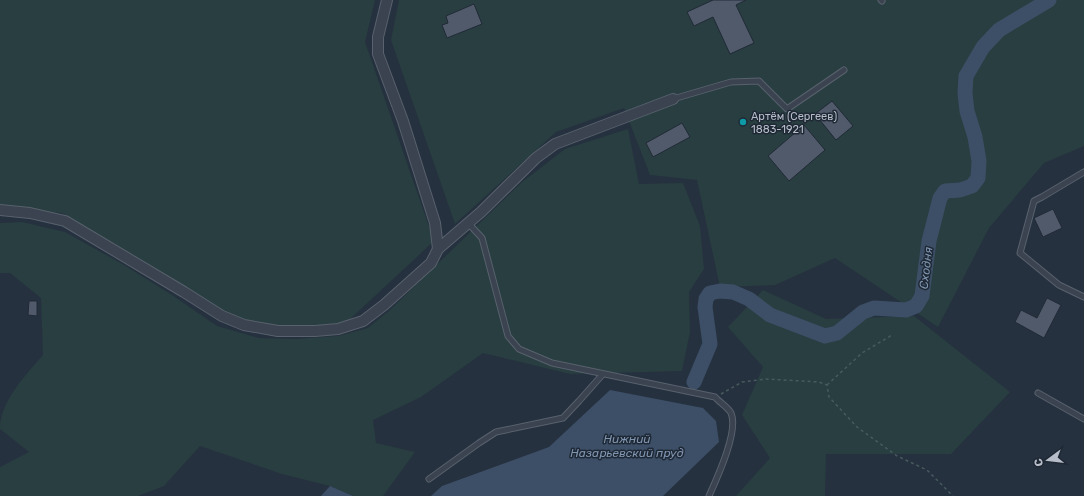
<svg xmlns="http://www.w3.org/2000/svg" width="1084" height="496" font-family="Rubik,sans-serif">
	<rect width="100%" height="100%" fill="#26313f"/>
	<path fill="#283e40" d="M0 0H375L365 42 434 241 347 322 299 328 232 319 62 213 0 207Z
		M399 0H1084V146L1044 163 989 228 938 327 835 258 775 285 720 287 697 180 650 175 624 108 556 132 455 224 391 40Z
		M628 129 639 184 683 183 700 226 704 269 689 292 690 332 682 371 570 374 483 353 421 397 373 420 376 443 415 452 383 496H353L330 486 282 474 200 446 164 486 138 496H0V467L29 452 0 429C0 401 26 375 43 355L41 298 10 273H0V223L22 222 65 232 124 265 172 295 217 326 259 338 296 339 338 336 368 328 390 310 521 183 565 149Z
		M763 290 826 319 914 316 1010 392 951 454H826L825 496H736L770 458 742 415 763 367 728 327Z"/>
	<path fill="#3c4f67" d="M610 390 703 408 716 421 719 442 663 496H431L442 486 549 447Z
		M330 486 353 496H321Z"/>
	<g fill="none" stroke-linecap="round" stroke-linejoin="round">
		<path stroke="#3c4f67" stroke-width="15" d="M694 382 710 344 705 307 706 299 710 293 720 291 733 292 749 299 770 315 825 336 837 333 863 312 874 308 906 310 916 306 922 296 929 241 940 198 945 191 960 190 972 186 978 178 979 161 975 137 967 111 965 93 966 76 983 47 999 30 1049 0"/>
	</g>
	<path fill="#505a6a" stroke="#212a37" d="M713 0H746L736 5 754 43 730 54 713 17 694 26 687 12Z
		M474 4 482 24 447 38 442 25 448 23 446 16Z
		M832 101 853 126 836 140 815 114Z
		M682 123 690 137 653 157 646 143Z
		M804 125 825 150 789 181 768 156Z
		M1053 209 1062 228 1043 237 1034 218Z
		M1047 298 1061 305 1044 338 1015 322 1021 310 1037 318Z
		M29 301H37V316L28 315Z"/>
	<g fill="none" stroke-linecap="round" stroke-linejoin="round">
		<g stroke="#58616d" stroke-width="7">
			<path id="lane" d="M881 0 882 1
				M673 99 731 82 759 81 787 109 844 70
				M1084 172 1042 197 1034 201 1020 253 1059 285 1084 297
				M468 223 482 238 508 336 519 349 552 363 715 397C719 402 728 407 731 413 739 431 717 478 709 496
				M1038 393 1084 419
				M429 479 479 443 496 432 563 418 579 401 603 374"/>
		</g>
		<g stroke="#58616d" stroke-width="12">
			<path id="street" d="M387 0 378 37V54L403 121 435 223 438 249
				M0 210 30 213 65 221 184 292 222 316 244 325 278 331H315L338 329 363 321 384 305 431 263 438 249 481 212 536 158 555 144 673 99"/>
		</g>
		<path stroke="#465b5d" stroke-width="1.5" stroke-dasharray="3 3" stroke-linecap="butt" d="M827 385 862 353 892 335
			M721 394 742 382 766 379 819 382 827 385 829 397 857 427 897 456 927 470 953 496"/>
		<use href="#lane" stroke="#3a434f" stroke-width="5"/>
		<use href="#street" stroke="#3a434f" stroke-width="10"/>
	</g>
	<circle fill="#0f9aa8" stroke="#1f2835" stroke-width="1.5" cx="743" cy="122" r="4"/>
	<g text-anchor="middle" stroke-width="3" stroke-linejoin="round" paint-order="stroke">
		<g font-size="11" fill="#b7beca" stroke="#1f2835" text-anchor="start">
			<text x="751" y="120">Артём (Сергеев)<tspan x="751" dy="13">1883-1921</tspan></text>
		</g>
		<g font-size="12" font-style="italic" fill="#7f95b0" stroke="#1f2835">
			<text transform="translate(926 268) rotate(-83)" y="4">Сходня</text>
			<text x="627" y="443">Нижний<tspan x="627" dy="14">Назарьевский пруд</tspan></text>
		</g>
	</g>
	<g transform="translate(1048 460) rotate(255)" stroke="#1f2835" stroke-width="3" paint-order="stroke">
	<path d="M0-3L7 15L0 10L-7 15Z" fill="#b7beca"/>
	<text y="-6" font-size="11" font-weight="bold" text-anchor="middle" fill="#b7beca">С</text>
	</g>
</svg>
